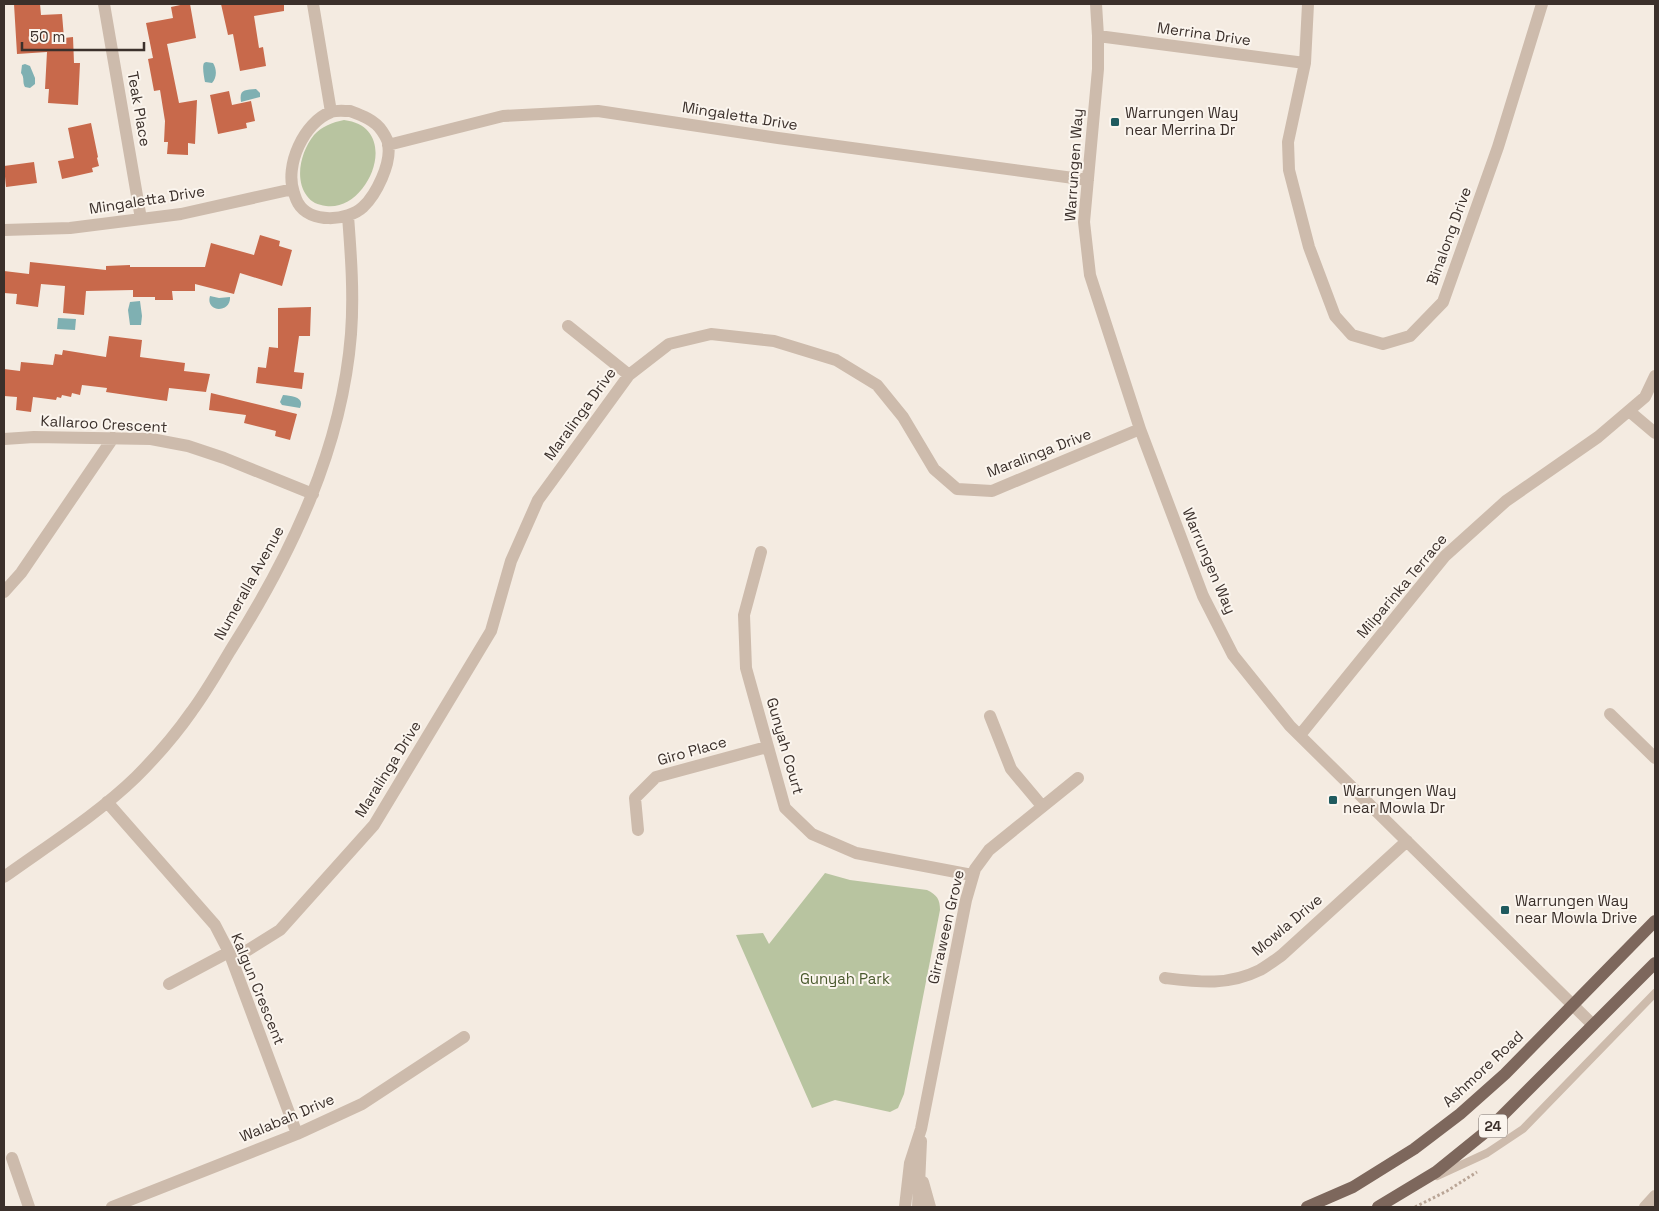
<svg xmlns="http://www.w3.org/2000/svg" width="1659" height="1211" font-family="'Space Grotesk',sans-serif">
	<rect width="100%" height="100%" fill="#f4ebe1"/>
	<path fill="#b8c4a0" d="M344 120C403 127 369 212 326 206 318 205 311 202 307 196 294 179 301 151 314 135 321 127 333 122 344 120Z
		M825 873 850 880 927 890C937 895 940 899 940 910L904 1094 898 1108 890 1112 835 1100 812 1108 736 935 763 933 769 944Z"/>
	<path fill="#7fb0b2" d="M206 62 213 63C217 69 217 78 212 83L205 82C204 77 202 67 204 63Z
		M25 64 30 66 35 78V84L30 88 25 87C22 82 25 78 21 73L22 65Z
		M256 89 260 93V97L241 102C239 89 245 90 256 89Z
		M210 296 219 298 230 297C231 313 205 313 210 296Z
		M140 301 142 316 141 325H130L128 310 130 302Z
		M58 318 76 319 75 330 57 329Z
		M283 395C292 396 305 397 300 408L282 405 280 402Z"/>
	<path fill="#c8694b" d="M14 4H40L41 15 62 14 64 38 73 37 74 63H80L78 105 48 103 49 89H45L47 52 17 54Z
		M185 4H190L196 38 167 44 179 103 197 100 195 144 188 143V155L167 154 168 142H164L165 121 160 90 154 91 148 59 153 58 146 23 173 18 171 7Z
		M221 4H284V11L254 16 259 48 263 47 266 66 240 71 233 34 228 35Z
		M229 91 232 105 251 101 255 121 246 123 247 128 218 134 210 95Z
		M91 123 98 157 97 158 99 166 92 168 93 172 62 179 58 161 74 158 68 128Z
		M34 162 37 183 6 187 4 166Z
		M260 235 280 241 279 246 292 250 282 286 240 273 234 294 195 284V291H172L173 300H155V297H133V290L86 291 84 315 63 313 65 286 41 284 38 307 16 304 17 294 4 293V271L29 274 30 262 106 270V266L130 265V267H205L211 243 254 255Z
		M311 307 310 336H299L294 372 304 373 302 389 256 383 258 367 266 368 269 347 278 348V308Z
		M109 336 142 340 140 357 185 363 184 371 210 374 206 392 169 388 167 401 106 392 107 388 82 385 80 395 72 393 71 397 62 395 61 398 57 397 56 400 33 397 31 412 16 410 17 397 4 396V369L20 371 21 362 53 365 55 354 62 355 63 350 106 357Z
		M211 393 297 414 290 440 275 436 276 431 244 423 246 415 209 410Z"/>
	<g fill="none" stroke-linecap="round" stroke-linejoin="round">
		<path stroke="#b9a596" stroke-width="3" stroke-dasharray="2.5 2.5" stroke-linecap="butt" d="M1415 1207 1447 1191 1477 1172"/>
		<path stroke="#cdbbac" stroke-width="8" d="M1437 1176 1487 1153 1523 1129 1655 993"/>
		<path stroke="#cdbbac" stroke-width="12" d="M104 4 141 219
			M313 4 331 112
			M1096 4 1098 36V69L1084 222 1090 275 1140 429 1203 596 1233 655 1290 726 1593 1025
			M1308 4 1305 63 1288 142 1289 170 1309 247 1335 316 1352 335 1383 344 1410 336 1443 302 1498 147 1542 4
			M1098 36 1305 63
			M350 111C361 115 375 120 382 131 384 134 388 141 388 144 392 163 376 195 363 207 348 221 310 224 298 203 296 200 295 196 294 193 284 166 304 122 331 112 336 110 344 111 350 111Z
			M388 145 503 116 598 111 778 138 1088 180
			M4 230 70 228 181 214 293 189
			M568 326 629 375
			M1629 411 1655 433
			M4 439 34 437 151 439 188 446 224 458 313 494
			M761 552 744 615 746 668 785 808 812 834 856 853 972 875
			M4 592 21 573 113 438
			M1610 714 1655 758
			M990 716 1011 769 1042 806
			M1300 735 1445 556 1506 501 1598 437 1645 397 1655 376
			M107 802 215 925 229 952 297 1134
			M638 830 635 798 656 777 767 747
			M4 877C47 846 98 814 136 777 156 757 176 734 192 711 206 692 218 671 230 651 291 555 342 449 351 334 354 295 351 255 348 216
			M232 960 280 930 374 825 491 631 511 561 538 500 629 375 669 344 711 334 774 341 836 360 877 385 903 417 934 469 957 489 992 491 1140 429
			M1165 978C1199 982 1228 986 1260 970 1267 966 1275 960 1282 955L1407 841
			M169 984 229 952
			M12 1158 29 1207
			M923 1182 930 1207
			M112 1207 297 1134 362 1104 464 1037
			M905 1207 910 1163 921 1129 966 900 975 869 989 850 1078 778
			M918 1207 921 1141
			M1645 1207 1655 1196"/>
		<path stroke="#7d675c" stroke-width="12" d="M1307 1207 1353 1187 1414 1149 1460 1114 1505 1074 1655 921
			M1378 1207 1436 1172 1488 1130 1655 963"/>
	</g>
	<g fill="#1f5a5e" stroke="#fbf5ee" stroke-width="2">
		<rect x="1110" y="117" width="10" height="10" rx="2.5"/>
		<rect x="1328" y="795" width="10" height="10" rx="2.5"/>
		<rect x="1500" y="905" width="10" height="10" rx="2.5"/>
	</g>
	<g text-anchor="middle" stroke-width="4" stroke-linejoin="round" paint-order="stroke">
		<rect fill="#fbf5ee" stroke="#756b66" stroke-width="1" x="1479" y="1114.5" width="28" height="23" rx="4"/>
		<g font-size="14" font-weight="bold" fill="#3b302b">
			<text x="1493" y="1131">24</text>
		</g>
		<g font-size="15" fill="#3b302b" stroke="#fbf5ee">
			<text transform="translate(1204 34) rotate(8)" y="5">Merrina Drive</text>
			<text transform="translate(139 109) rotate(80)" y="5">Teak Place</text>
			<text transform="translate(740 116) rotate(9)" y="5">Mingaletta Drive</text>
			<text transform="translate(1074 165) rotate(-86)" y="5">Warrungen Way</text>
			<text transform="translate(147 200) rotate(-9)" y="5">Mingaletta Drive</text>
			<text transform="translate(1449 236) rotate(-70)" y="5">Binalong Drive</text>
			<text transform="translate(580 414) rotate(-54)" y="5">Maralinga Drive</text>
			<text transform="translate(104 424) rotate(3)" y="5">Kallaroo Crescent</text>
			<text transform="translate(1039 453) rotate(-21)" y="5">Maralinga Drive</text>
			<text transform="translate(1209 561) rotate(67)" y="5">Warrungen Way</text>
			<text transform="translate(249 583) rotate(-61)" y="5">Numeralla Avenue</text>
			<text transform="translate(1402 586) rotate(-50)" y="5">Milparinka Terrace</text>
			<text transform="translate(785 746) rotate(74)" y="5">Gunyah Court</text>
			<text transform="translate(692 751) rotate(-16)" y="5">Giro Place</text>
			<text transform="translate(388 769) rotate(-58)" y="5">Maralinga Drive</text>
			<text transform="translate(1287 925) rotate(-40)" y="5">Mowla Drive</text>
			<text transform="translate(946 927) rotate(-77)" y="5">Girraween Grove</text>
			<text transform="translate(258 989) rotate(68)" y="5">Kalgun Crescent</text>
			<text transform="translate(1483 1069) rotate(-43)" y="5">Ashmore Road</text>
			<text transform="translate(287 1118) rotate(-23)" y="5">Walabah Drive</text>
		</g>
		<g font-size="15" fill="#3b302b" stroke="#fbf5ee" text-anchor="start">
			<text x="1125" y="118">Warrungen Way<tspan x="1125" dy="17">near Merrina Dr</tspan></text>
			<text x="1343" y="796">Warrungen Way<tspan x="1343" dy="17">near Mowla Dr</tspan></text>
			<text x="1515" y="906">Warrungen Way<tspan x="1515" dy="17">near Mowla Drive</tspan></text>
		</g>
		<g font-size="15" fill="#4a5a2e" stroke="#fbf5ee">
			<text x="845" y="984">Gunyah Park</text>
		</g>
	</g>
	<rect width="1659" height="1211" fill="none" stroke="#3b302b" stroke-width="10"/>
	<path d="M22 42v8h122v-8" fill="none" stroke="#3b302b" stroke-width="2.5"/>
	<text x="30" y="42" font-size="15" fill="#3b302b" stroke="#fbf5ee" stroke-width="4" paint-order="stroke">50 m</text>
</svg>
